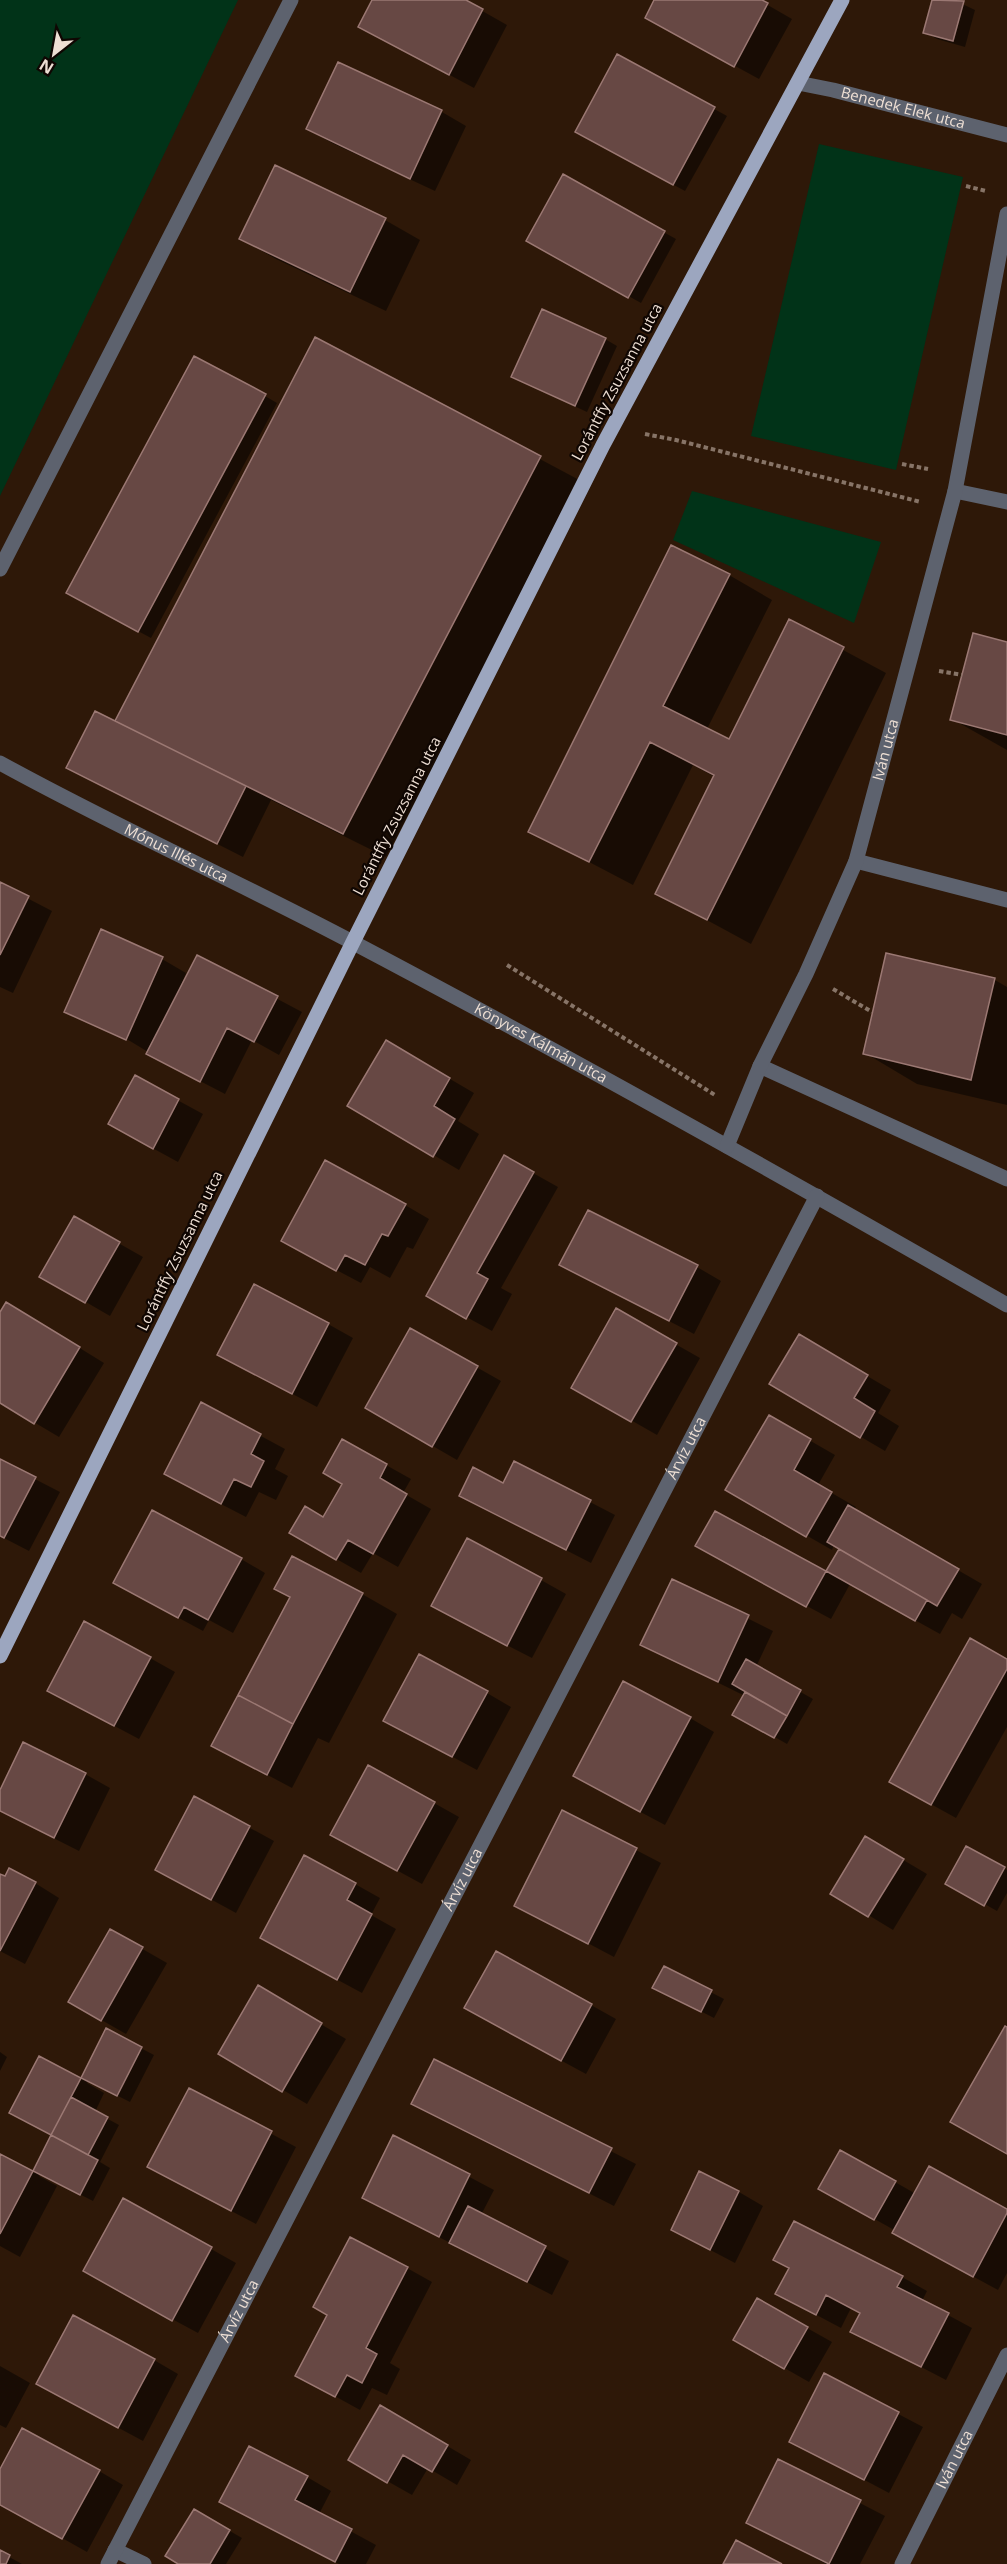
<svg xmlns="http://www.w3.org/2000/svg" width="1007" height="2564" font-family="'Open Sans',sans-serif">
	<rect width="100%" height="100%" fill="#2e1808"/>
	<path fill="#013318" d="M0 0H238L0 496Z
		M819 144 963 177 896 470 751 436Z
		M692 491 881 542 854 623 673 540Z"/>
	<path fill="#0007" d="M374 0H463L507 25 474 88 360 27Z
		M656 0H759L792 19 759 79 671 31Z
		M934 0H954L975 10 965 47 937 39 925 32Z
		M618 56 727 116 685 191 589 139Z
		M338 64 442 112 466 126 435 191 332 143 308 129Z
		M563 176 676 239 641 303 528 240Z
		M385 220 420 240 386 311 276 259 241 239Z
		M315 339 583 482 386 857 271 800 243 857 68 768 115 722Z
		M605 339 617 346 587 412 525 383Z
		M265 396 277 403 151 638 80 600Z
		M729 575 772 600 707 729 729 741 789 621 886 673 751 944 657 893 715 777 693 765 633 885 530 831Z
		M1007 644V750L952 719Z
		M0 884 52 911 13 993 0 987Z
		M198 957 302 1012 279 1055 252 1040 225 1094 173 1067 120 1035 118 1037 124 1040 66 1011 162 959 186 973 182 983 184 984Z
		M995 980 1007 987V1105L917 1084 865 1053Z
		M387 1042 474 1093 458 1121 479 1134 459 1170 349 1105Z
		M135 1077 203 1114 178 1162 134 1138Z
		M533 1173 558 1187 501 1288 512 1294 492 1331 428 1296Z
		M405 1205 429 1219 413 1249 407 1247 390 1278 370 1267 361 1283 308 1255Z
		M74 1218 143 1257 110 1316 41 1276Z
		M561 1265 697 1267 721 1281 694 1334Z
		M617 1311 700 1358 657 1435 573 1387Z
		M0 1315 31 1318 104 1363 59 1437 0 1402Z
		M328 1324 353 1338 317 1407 219 1355Z
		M411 1330 501 1381 457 1460 367 1408Z
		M799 1336 891 1390 878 1413 899 1426 885 1451 771 1384Z
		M202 1404 285 1449 275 1469 288 1476 276 1500 259 1492 246 1517 190 1488Z
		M769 1417 835 1455 818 1485 856 1507 854 1510 982 1584 962 1619 952 1613 940 1634 850 1584 831 1619 722 1560 715 1513 825 1572 841 1549 834 1545 832 1550 727 1490Z
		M343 1441 411 1479 403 1493 431 1509 398 1567 373 1553 361 1573 291 1533 323 1519 343 1483Z
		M0 1461 60 1492 29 1551 0 1536Z
		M515 1463 615 1515 591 1563 486 1509 504 1485Z
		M241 1559 265 1573 233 1633 209 1620 203 1631 140 1597Z
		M541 1580 566 1594 532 1658 458 1620Z
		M673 1581 773 1631 756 1667 813 1699 787 1744 734 1714 745 1696 642 1645Z
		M362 1594 397 1614 329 1743 318 1738 292 1788 213 1746Z
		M150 1658 175 1672 139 1739 73 1704Z
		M1007 1660V1727L956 1818 891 1782Z
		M487 1693 511 1707 477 1770 410 1734Z
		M690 1718 714 1732 665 1825 599 1790Z
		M85 1774 110 1788 79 1851 0 1811V1793Z
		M195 1798 274 1841 236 1913 181 1883Z
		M434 1803 459 1817 422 1884 356 1848Z
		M563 1812 661 1863 614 1957 516 1905Z
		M866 1838 927 1874 893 1930 832 1893Z
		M967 1848 1007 1870V1893L997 1911 947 1883Z
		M0 1875 35 1883 59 1898 25 1964 0 1951Z
		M355 1884 380 1898 371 1915 396 1929 362 1993 286 1952Z
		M111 1931 167 1963 126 2034 70 2002Z
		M664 1968 724 1999 714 2018 667 1994Z
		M258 1987 346 2039 307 2104 220 2053Z
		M591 2005 616 2019 586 2074 490 2022Z
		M106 2030 154 2055 130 2102 88 2081 87 2083 104 2093 95 2112 119 2125 100 2162 110 2168 93 2201 40 2174 39 2176 57 2186 20 2257 0 2246V2155L34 2173 53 2136 11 2113 39 2058 81 2080Z
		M0 2052 7 2057 0 2071Z
		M435 2061 636 2164 614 2206 413 2104Z
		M190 2090 296 2147 256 2224 174 2181Z
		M394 2137 494 2190 481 2215 569 2261 552 2295 388 2211Z
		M895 2182 916 2194 1007 2210V2273L998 2290 919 2247 896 2231 844 2202Z
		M739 2192 763 2206 735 2263 697 2243Z
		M124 2200 236 2263 198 2333 109 2285Z
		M407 2268 432 2282 390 2363 400 2369 387 2395 372 2388 360 2410 322 2389Z
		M902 2277 927 2291 922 2301 972 2328 946 2380 852 2331 861 2313 851 2308 841 2328 777 2294Z
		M757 2300 832 2342 809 2382 735 2340Z
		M154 2360 178 2374 143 2441 63 2398Z
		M0 2366 30 2383 6 2428 0 2425Z
		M824 2375 923 2427 889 2493 791 2441Z
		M381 2407 471 2460 457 2485 428 2468 412 2495 350 2460Z
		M779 2461 885 2516 860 2564H826L748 2522Z
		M99 2471 123 2485 87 2552 0 2503V2473Z
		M307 2477 331 2491 319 2514 376 2545 366 2564H339L246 2516Z
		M195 2511 242 2538 226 2564H181Z
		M0 2552 22 2564H0Z"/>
	<path fill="#674844" stroke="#9b7873" stroke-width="1.5" d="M372 0H466L483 9 449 75 358 27Z
		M654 0H762L768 3 734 67 645 18Z
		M932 0 964 1 953 41 923 33Z
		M617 54 715 107 673 185 575 132Z
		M338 62 442 110 410 179 306 129Z
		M275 165 386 218 350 292 239 239Z
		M563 174 665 231 628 298 526 241Z
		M542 309 606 338 575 406 511 377Z
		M315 337 541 456 343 834 115 721Z
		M194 356 266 394 138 632 66 593Z
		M671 545 730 574 663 706 729 739 789 619 844 647 707 920 655 894 714 775 650 742 589 862 528 832Z
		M973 633 1007 642V735L950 720Z
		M95 711 246 786 217 844 66 768Z
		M0 882 29 896 0 955Z
		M101 929 163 957 126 1040 64 1012Z
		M886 953 995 978 971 1080 863 1054Z
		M197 955 278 996 254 1042 227 1028 200 1082 146 1054Z
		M386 1040 450 1078 434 1106 455 1119 433 1157 347 1106Z
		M135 1075 179 1099 153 1149 108 1124Z
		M504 1155 534 1172 477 1273 488 1279 466 1319 426 1296Z
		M325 1160 406 1204 388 1236 382 1234 365 1265 345 1255 336 1271 281 1241Z
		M588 1210 698 1265 669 1321 559 1265Z
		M74 1216 120 1242 85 1303 39 1277Z
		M254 1284 329 1323 292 1394 217 1355Z
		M6 1302 80 1347 34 1424 0 1403V1312Z
		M616 1308 677 1343 631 1422 571 1388Z
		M410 1328 478 1366 432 1447 365 1408Z
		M799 1334 868 1375 854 1398 875 1411 860 1438 769 1384Z
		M201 1402 261 1434 251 1454 264 1461 251 1487 234 1479 221 1504 164 1474Z
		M769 1415 811 1439 794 1470 832 1492 806 1537 725 1490Z
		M342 1439 387 1464 380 1478 407 1494 373 1554 348 1540 336 1560 289 1533 305 1506 323 1517 342 1484 323 1473Z
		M0 1459 36 1477 4 1538 0 1536Z
		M514 1461 591 1500 566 1550 459 1496 473 1467 503 1483Z
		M848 1505 959 1569 937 1606 827 1542Z
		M152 1510 242 1558 208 1620 184 1607 178 1618 113 1583Z
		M715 1511 826 1571 806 1607 695 1546Z
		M467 1538 542 1578 507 1646 431 1606Z
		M839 1549 927 1600 915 1621 826 1571Z
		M292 1556 363 1593 293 1724 238 1695 290 1597 274 1589Z
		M672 1579 749 1615 718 1682 640 1645Z
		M84 1621 151 1657 114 1726 47 1691Z
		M970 1638 1007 1659V1669L931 1805 889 1782Z
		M419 1654 488 1691 452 1757 383 1721Z
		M746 1659 801 1690 787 1716 732 1684Z
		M623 1681 691 1717 640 1812 573 1776Z
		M745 1692 787 1716 774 1738 732 1715Z
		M238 1695 293 1724 267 1775 211 1746Z
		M23 1742 86 1773 54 1838 0 1811V1790Z
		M368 1765 435 1802 397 1871 330 1835Z
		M194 1796 250 1826 211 1900 155 1870Z
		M562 1810 637 1848 588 1944 514 1906Z
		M865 1836 904 1859 868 1917 830 1894Z
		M966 1846 1005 1867 984 1906 945 1884Z
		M304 1855 356 1883 347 1900 372 1914 337 1980 260 1938Z
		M9 1868 36 1882 0 1951V1874L5 1876Z
		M110 1929 143 1947 101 2021 68 2002Z
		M496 1951 592 2004 561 2061 464 2008Z
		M664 1966 712 1990 701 2012 652 1988Z
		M258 1985 322 2023 282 2092 218 2054Z
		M1005 2026 1007 2027V2154L950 2122Z
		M106 2028 142 2047 117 2096 81 2078Z
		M39 2056 81 2078 51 2135 9 2113Z
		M434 2059 612 2148 589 2193 411 2104Z
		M189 2088 272 2131 231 2211 147 2167Z
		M71 2097 108 2117 88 2155 51 2135Z
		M51 2135 98 2160 80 2195 33 2171Z
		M393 2135 470 2174 439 2237 362 2198Z
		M840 2150 896 2181 874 2220 818 2189Z
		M0 2154 33 2171 0 2234Z
		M929 2166 1007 2209V2213L973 2277 892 2233Z
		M699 2171 739 2191 710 2250 671 2230Z
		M123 2198 212 2247 172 2321 83 2271Z
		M468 2206 546 2246 527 2282 449 2243Z
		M794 2221 903 2276 897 2287 949 2313 921 2367 850 2332 860 2313 826 2295 816 2315 775 2294 789 2268 773 2260Z
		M350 2237 408 2267 366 2348 377 2354 362 2383 347 2375 335 2397 295 2376 327 2315 313 2307Z
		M757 2298 808 2327 784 2369 733 2340Z
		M73 2315 155 2359 118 2428 36 2384Z
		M824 2373 899 2412 864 2480 789 2442Z
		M380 2405 448 2445 432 2472 403 2455 387 2483 348 2460Z
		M22 2428 100 2470 62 2539 0 2505V2469Z
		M249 2446 308 2476 295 2500 352 2529 335 2562 219 2502Z
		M778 2459 861 2500 829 2564 746 2523Z
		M194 2509 230 2530 210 2564H178L165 2556Z
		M736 2540 782 2564H723Z
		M0 2550 10 2555 6 2564H0Z"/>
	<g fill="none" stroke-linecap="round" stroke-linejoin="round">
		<path stroke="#877467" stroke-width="4" stroke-dasharray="4.5 3" stroke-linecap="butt" d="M966 186 986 191
			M645 434 676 440 921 502
			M902 464 928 469
			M939 671 962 675
			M507 965 715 1095
			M833 989 872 1012"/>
		<g stroke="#5d626e" stroke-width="15">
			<path id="s1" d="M798 83 833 90 1007 135"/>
			<path d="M955 491 1007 502"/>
			<path d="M0 569 291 0"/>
			<path id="s2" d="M0 763C116 827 237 881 354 943 574 1059 791 1181 1007 1305"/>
			<path d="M856 861 1007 900"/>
			<path d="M760 1066 1007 1179"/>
			<path id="s3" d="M727 1146 760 1066 806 974 856 861 955 491 1007 214"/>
			<path d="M115 2550 144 2564"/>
			<path id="s4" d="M108 2564 817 1196"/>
			<path id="s5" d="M902 2564 1007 2355"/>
		</g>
		<path stroke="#9ca6bf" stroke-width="15" d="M0 1656 353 942 603 445 842 0"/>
	</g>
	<g text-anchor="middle" stroke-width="4.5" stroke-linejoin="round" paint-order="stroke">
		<g font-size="15" fill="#eedfd4" stroke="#0f0602">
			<text dy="5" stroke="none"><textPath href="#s1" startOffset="108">Benedek Elek utca</textPath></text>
			<text transform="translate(617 382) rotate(-62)" y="5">Lorántffy Zsuzsanna utca</text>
			<text dy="5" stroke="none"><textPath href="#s3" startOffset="428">Iván utca</textPath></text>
			<text transform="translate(397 816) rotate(-63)" y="5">Lorántffy Zsuzsanna utca</text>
			<text dy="5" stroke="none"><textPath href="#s2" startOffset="198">Mónus Illés utca</textPath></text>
			<text dy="5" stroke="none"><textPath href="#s2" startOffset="609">Könyves Kálmán utca</textPath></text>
			<text transform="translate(180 1251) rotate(-64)" y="5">Lorántffy Zsuzsanna utca</text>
			<text dy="5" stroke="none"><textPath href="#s4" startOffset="1257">Árvíz utca</textPath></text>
			<text dy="5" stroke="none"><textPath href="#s4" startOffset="771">Árvíz utca</textPath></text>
			<text dy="5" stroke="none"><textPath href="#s4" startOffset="285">Árvíz utca</textPath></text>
			<text dy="5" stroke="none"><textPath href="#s5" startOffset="117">Iván utca</textPath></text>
		</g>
	</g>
	<g transform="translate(54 54) rotate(211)" stroke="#0f0602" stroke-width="4.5" paint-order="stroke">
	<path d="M0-4.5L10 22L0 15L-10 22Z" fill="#eedfd4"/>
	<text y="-9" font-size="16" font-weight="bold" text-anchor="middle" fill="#eedfd4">N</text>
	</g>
</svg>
